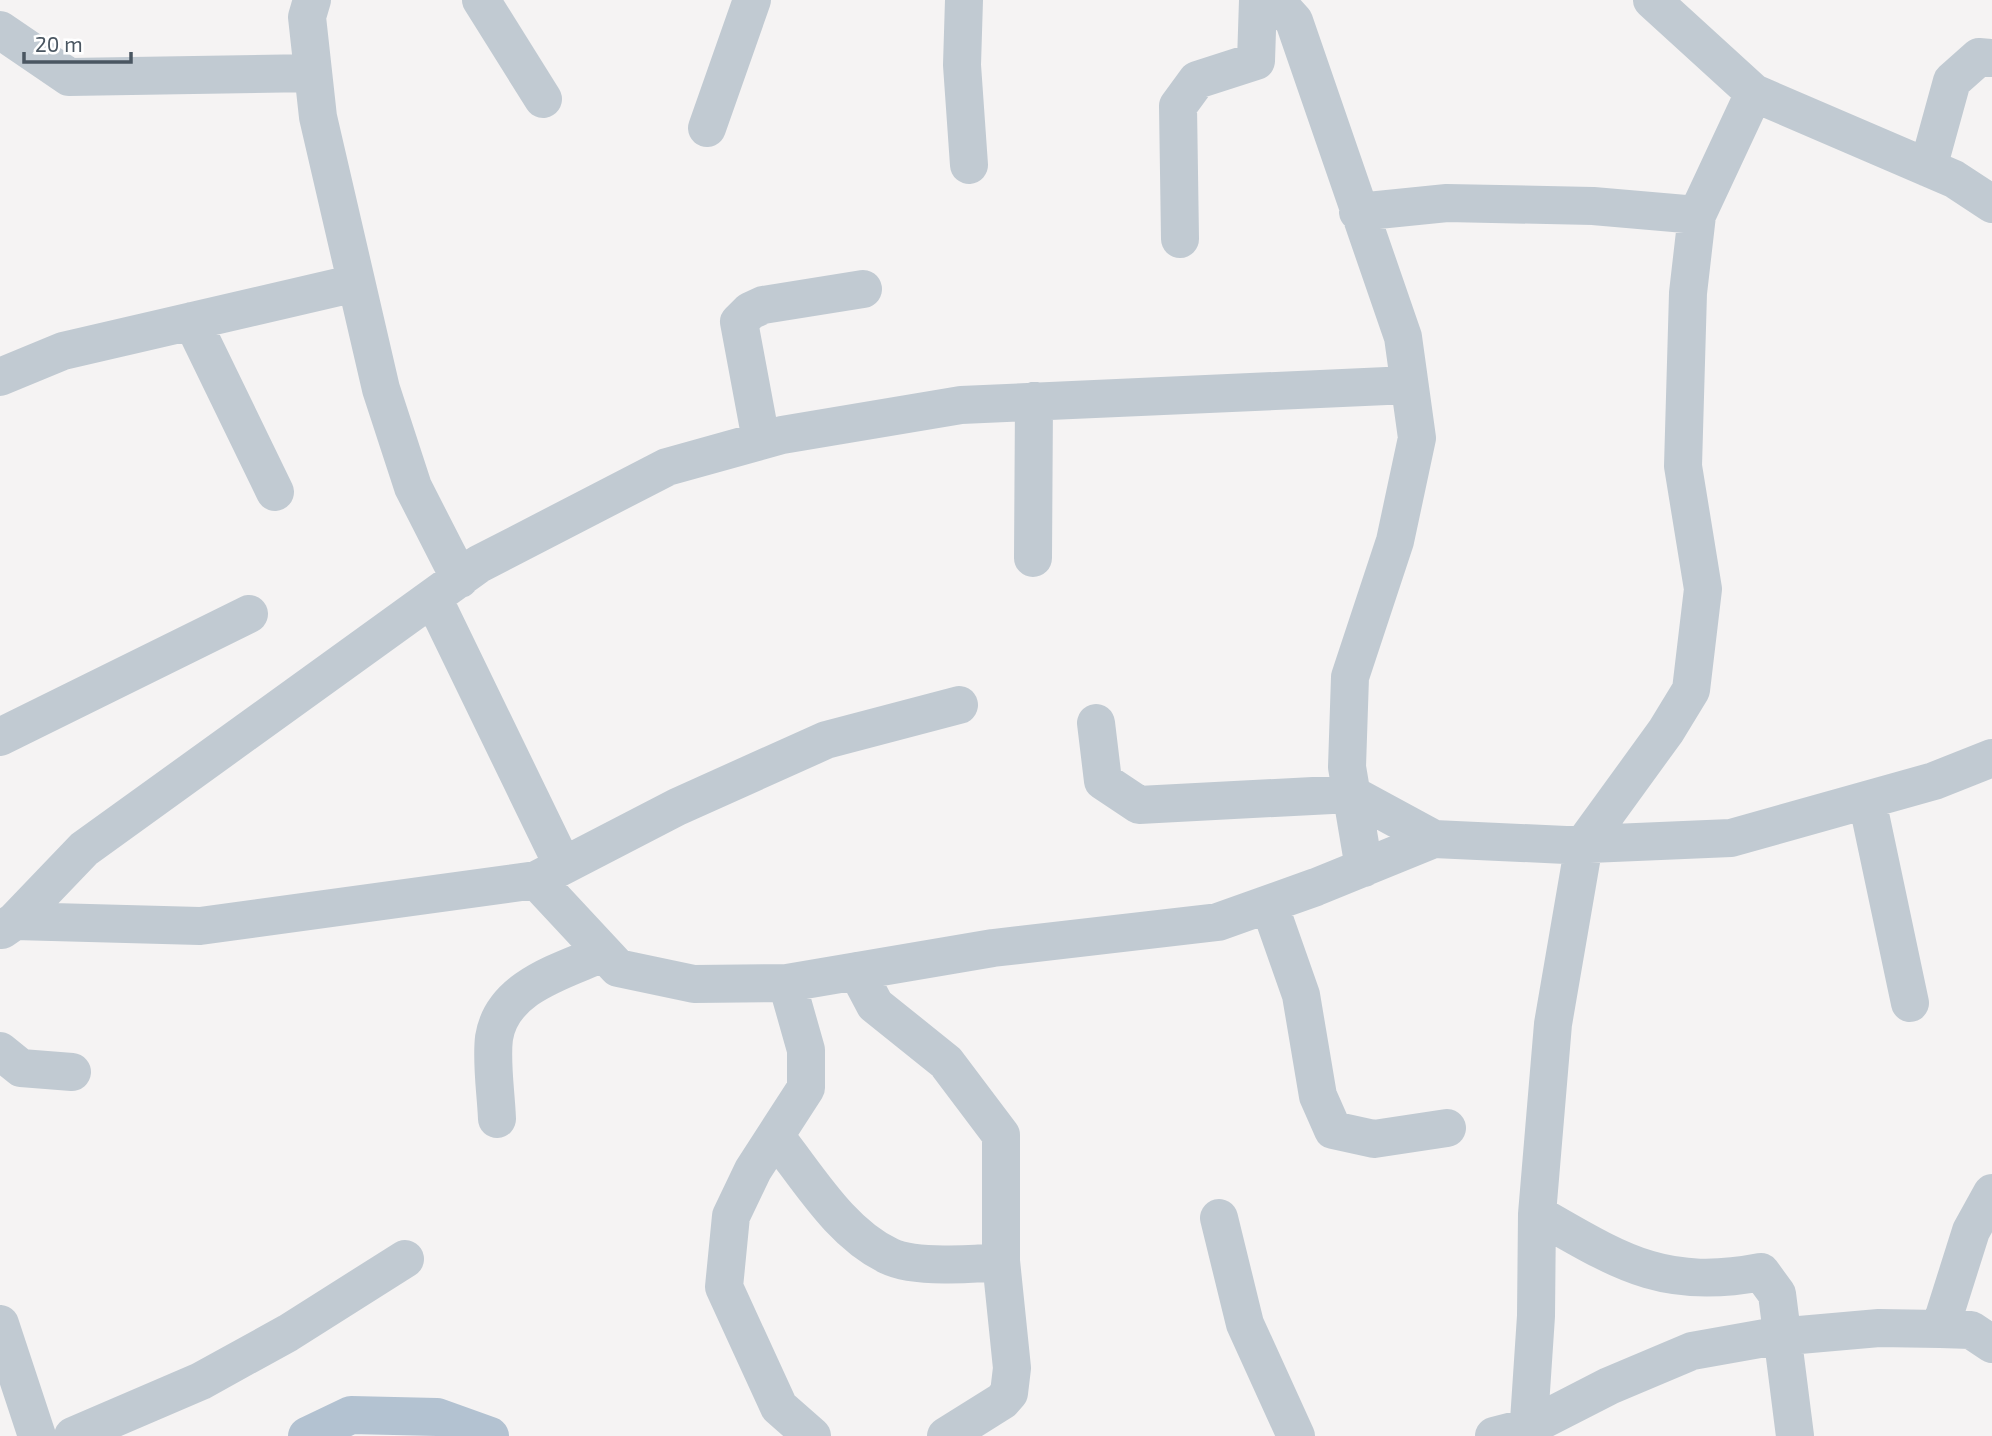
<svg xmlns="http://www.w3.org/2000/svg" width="1992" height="1436" font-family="'Exo 2',sans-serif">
	<rect width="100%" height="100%" fill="#f5f3f3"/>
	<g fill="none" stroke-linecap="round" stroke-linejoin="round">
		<path stroke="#c1cad2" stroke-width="38" d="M312 0 307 17 318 117 381 389 413 487 460 579
			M481 0 543 99
			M964 0 962 65 969 165
			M1275 0 1294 21 1403 337 1417 438 1395 541 1350 677 1347 767 1364 868
			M1652 0 1754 93 1954 179 1992 204
			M0 30 69 77 313 73
			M707 128 752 0
			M1928 168 1952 81 1979 57 1992 58
			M1358 212 1447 203 1593 206 1697 215
			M1180 239 1178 106 1197 80 1256 61 1258 0
			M192 321 275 492
			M0 377 63 351 356 283
			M761 440 739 322 750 311 763 305 863 289
			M1033 558 1034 401
			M434 600 563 866
			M1096 723 1103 781 1139 805 1351 794 1434 839
			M0 737 249 614
			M1867 800 1910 1003
			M536 880 677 807 826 740 959 705
			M1269 904 1301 995 1318 1096 1333 1130 1374 1139 1447 1128
			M15 921 200 926 536 880 618 968 694 984 787 983 993 948 1218 922 1316 887 1434 839 1566 845 1731 838 1934 781 1992 758
			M2 930 15 921 84 849 479 564 667 467 782 435 961 405 1409 385
			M857 971 875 1005 946 1062 1001 1135V1261L1012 1368 1009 1393 1002 1401 946 1436
			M787 983 806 1050V1088L753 1170 731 1216 724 1287 779 1407 812 1436
			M0 1051 21 1068 72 1072
			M497 1119C496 1093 491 1063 494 1038 502 986 563 971 603 953
			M775 1136C808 1177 840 1233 889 1256 913 1268 974 1265 1001 1261
			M1537 1214C1619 1261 1663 1291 1761 1272L1777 1294 1795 1436
			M1219 1218 1245 1324 1296 1436
			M0 1324 37 1436
			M1940 1329 1971 1231 1992 1193
			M73 1436 201 1381 288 1333 405 1259
			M1494 1436 1529 1427 1609 1386 1692 1351 1765 1338 1879 1328 1940 1329 1971 1330 1992 1344
			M1528 1436 1536 1316 1537 1214 1553 1024 1584 844 1666 731 1691 690 1703 589 1683 466 1688 293 1697 215 1754 93"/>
		<path stroke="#b3c2d1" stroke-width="38" d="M307 1436 351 1415 437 1417 490 1436"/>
	</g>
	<path d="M24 52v10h107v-10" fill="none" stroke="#4a5661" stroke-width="3.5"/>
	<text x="35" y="52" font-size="21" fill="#4a5661" stroke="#ffffff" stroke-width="5" paint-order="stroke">20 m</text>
</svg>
